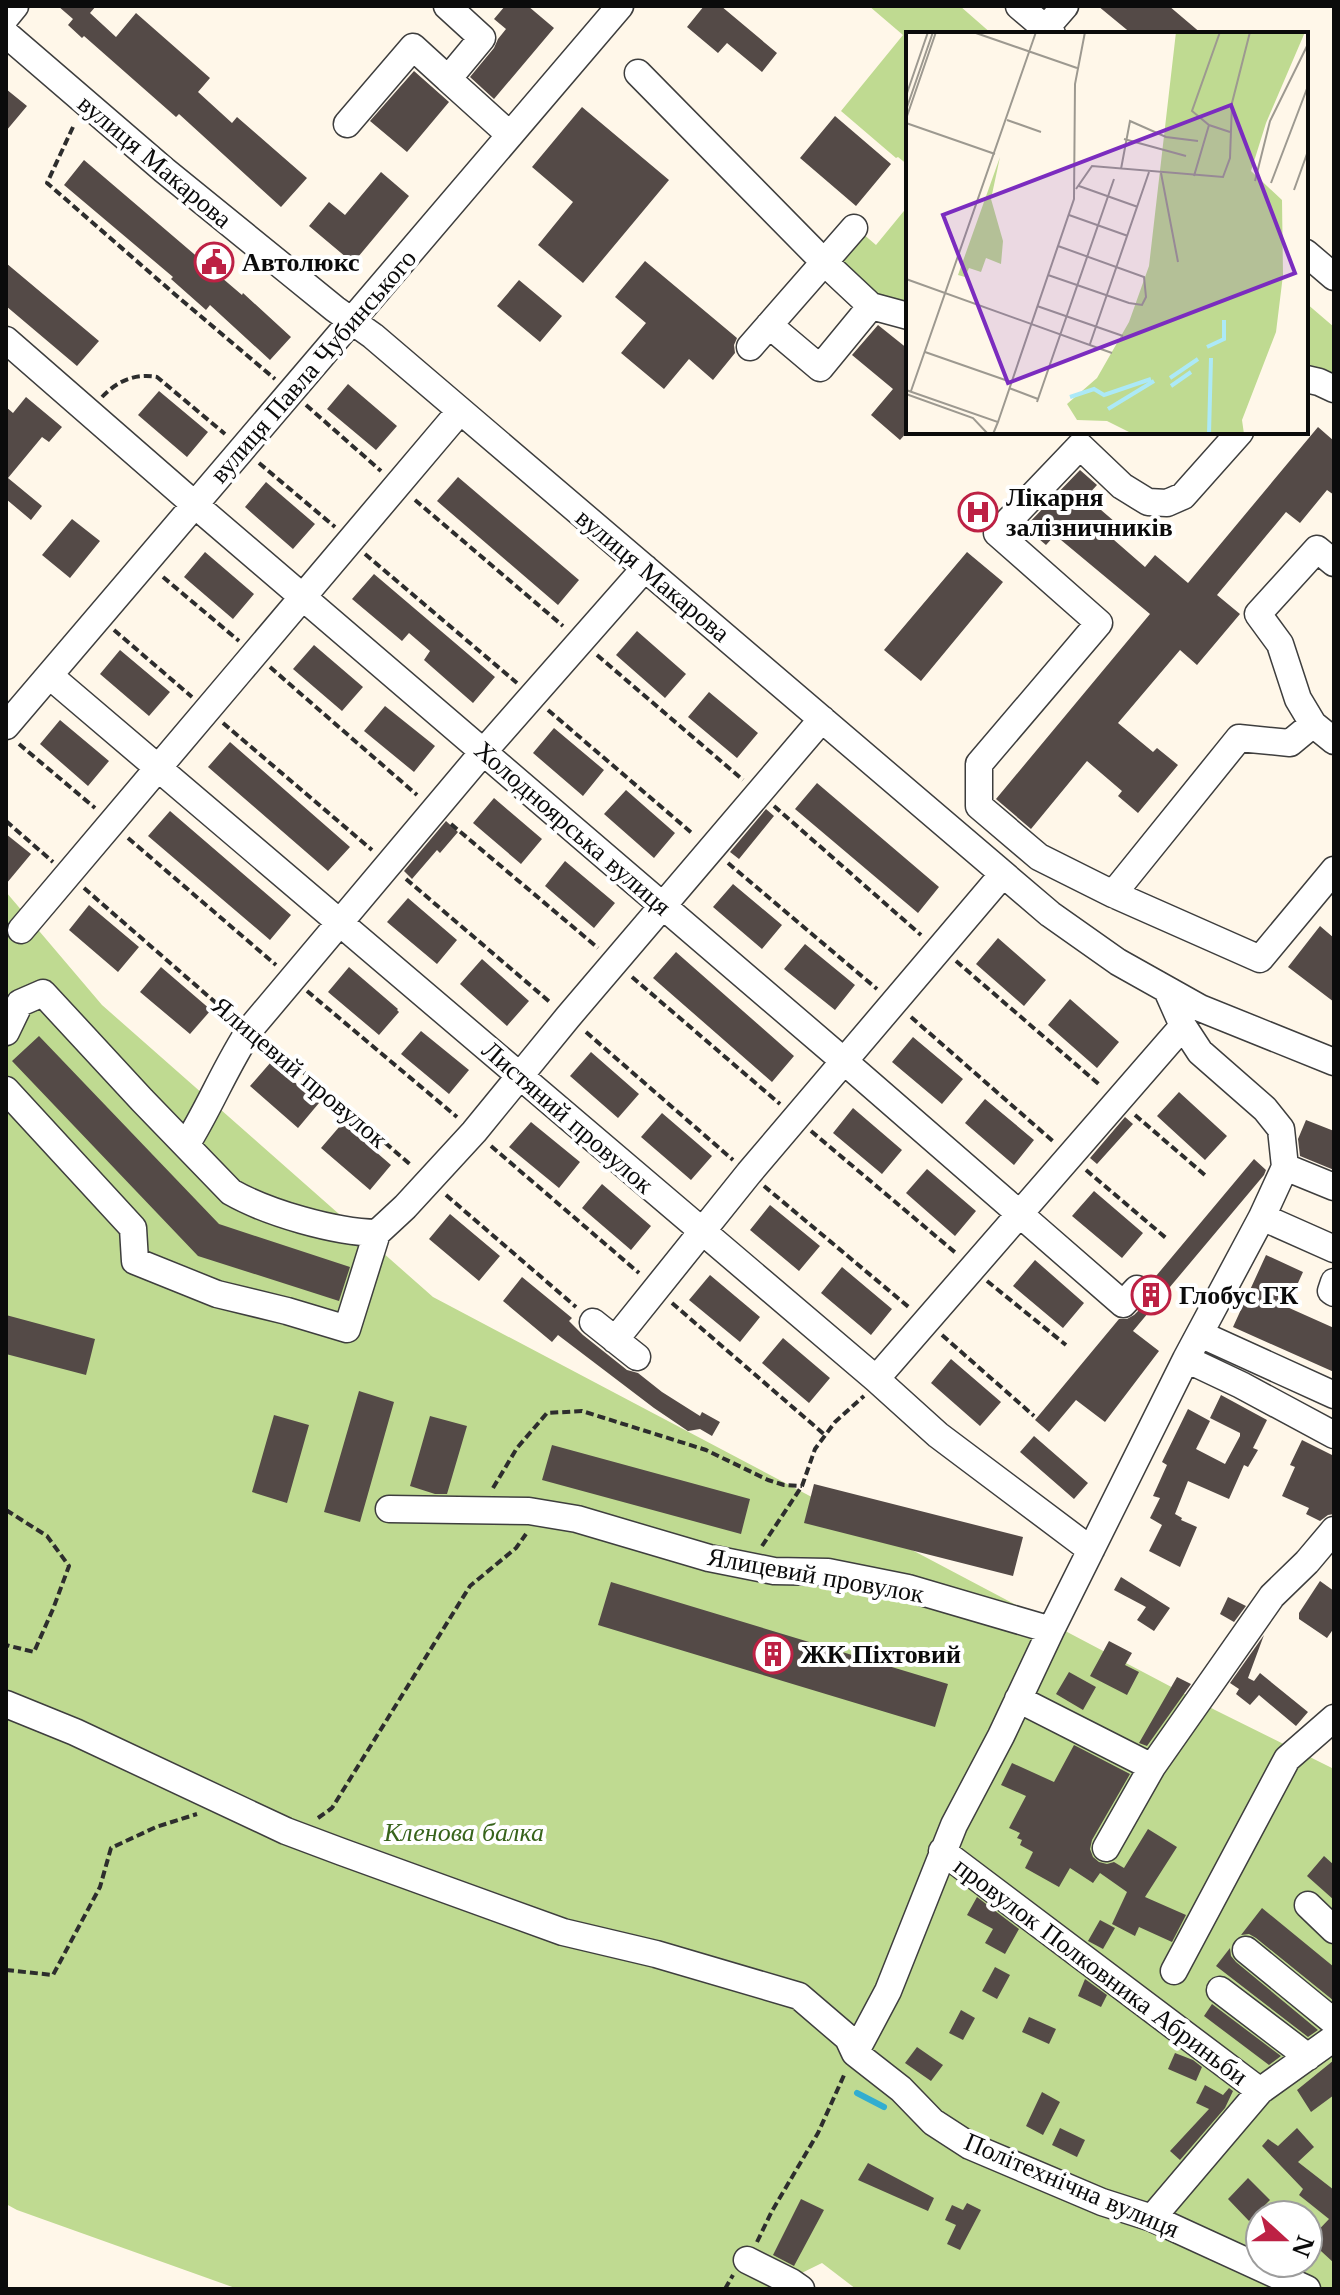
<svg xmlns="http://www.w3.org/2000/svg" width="1340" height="2295" font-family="'Libre Baskerville',serif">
	<rect width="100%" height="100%" fill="#fff7e9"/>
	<path fill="#bfda91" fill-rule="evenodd" d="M869 6H960L992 34H908V165L898 157 896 158 841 111 903 35Z
		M908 206V310L888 304 838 262 862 233 876 245Z
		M1306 303 1334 327V378L1306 372Z
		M6 892 102 1005 433 1297 1215 1710 1334 1769V2289H856L822 2263 769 2289H238L17 2210 6 2204ZM1260 2215H1308V2263H1260Z"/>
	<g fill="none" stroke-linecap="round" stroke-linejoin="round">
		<path stroke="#32add0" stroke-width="6" d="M857 2093 884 2107"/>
	</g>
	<path fill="#544a47" d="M58 6H96L90 13 116 37 136 13 210 78 198 92 232 123 237 117 307 178 281 207 179 114 176 117 84 36 82 38 68 25 73 19Z
		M505 6H528L554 28 494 99 470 77 494 48 498 39 506 29 494 19Z
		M704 6H721L777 53 762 72 727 43 718 53 687 27Z
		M1098 6H1169L1202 34H1132Z
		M414 71 449 102 407 152 370 121Z
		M6 89 27 106 6 131Z
		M582 107 669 180 583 283 538 245 573 202 532 167Z
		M835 116 891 164 856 206 800 158Z
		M84 160 242 295 243 293 291 337 270 360 210 305 206 310 171 279 173 277 64 185Z
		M381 172 409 196 353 263 309 226 329 202 345 215Z
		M645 261 737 338 734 345 735 353 713 380 689 359 664 389 621 353 646 323 615 297Z
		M6 263 99 341 77 366 6 306Z
		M519 280 562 316 540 342 497 306Z
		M878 325 908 349V431L900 440 871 415 893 389 852 355Z
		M348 384 397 426 376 450 327 409Z
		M159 391 208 432 187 457 138 415Z
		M26 397 62 427 49 442 42 437 8 478 42 506 31 520 6 499V407L13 413Z
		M1318 427 1334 441V495L1327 490 1300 523 1286 512 1217 595 1240 614 1197 665 1180 650 1118 723 1153 752 1157 748 1178 765 1138 813 1118 796 1122 791 1087 761 1031 829 996 799 1150 614 1055 535 1046 545 1025 527 1080 470 1097 485 1086 497 1115 522 1106 533 1145 567 1155 555 1188 583Z
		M458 477 579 580 558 605 437 501Z
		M266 482 315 524 293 549 245 507Z
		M72 519 100 541 70 578 42 555Z
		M205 552 254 594 233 619 184 577Z
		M967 552 1003 582 921 681 884 650Z
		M374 574 495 677 473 703 424 660 430 651 409 633 402 641 352 599Z
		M637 631 686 674 665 698 616 655Z
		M314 645 363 687 342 711 293 669Z
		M120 650 170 692 149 716 100 674Z
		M709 692 758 733 737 758 688 717Z
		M385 706 435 746 414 772 364 731Z
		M60 720 109 761 88 786 40 744Z
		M554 728 604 770 583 796 533 753Z
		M230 742 350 847 328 871 208 767Z
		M817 783 939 887 918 913 795 809Z
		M626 790 675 833 654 858 604 814Z
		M494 798 542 839 521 864 473 823Z
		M766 809 774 816 739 859 730 852Z
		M170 811 291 915 270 940 148 836Z
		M446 821 458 832 440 853 437 850 412 879 404 871Z
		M6 834 31 854 6 884Z
		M565 861 615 903 594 928 545 886Z
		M733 884 782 925 762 949 713 907Z
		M408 898 457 940 437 964 387 922Z
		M89 905 139 947 118 972 69 930Z
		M1320 926 1334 938V1002L1288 967Z
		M998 938 1046 980 1024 1006 976 964Z
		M805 944 855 985 835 1010 784 969Z
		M676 952 794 1056 772 1082 653 978Z
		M482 959 529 1001 507 1026 460 984Z
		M161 967 211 1010 190 1034 140 992Z
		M349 967 398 1009 397 1010 399 1012 379 1035 328 992Z
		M1070 999 1119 1042 1097 1068 1048 1025Z
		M421 1031 469 1070 449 1094 401 1054Z
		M39 1036 219 1224 350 1267 339 1301 198 1256 12 1061Z
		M913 1037 963 1079 942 1104 892 1062Z
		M591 1052 639 1094 618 1118 570 1076Z
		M271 1062 319 1103 298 1128 250 1086Z
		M1179 1092 1227 1136 1205 1160 1157 1116Z
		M985 1099 1034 1140 1014 1165 965 1123Z
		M853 1108 902 1150 882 1174 833 1133Z
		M662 1113 712 1156 691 1180 641 1137Z
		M1125 1117 1133 1124 1097 1164 1090 1158Z
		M1306 1120 1334 1131V1170L1300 1156 1298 1139Z
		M531 1122 580 1162 559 1188 509 1147Z
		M340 1126H346L391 1165 370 1190 321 1148Z
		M1254 1159 1266 1170 1264 1175 1133 1331 1159 1351 1105 1422 1076 1400 1049 1432 1035 1420 1119 1319H1127L1134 1315 1149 1300 1153 1292 1151 1282Z
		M927 1169 976 1211 955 1236 906 1193Z
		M602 1184 651 1226 631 1250 582 1208Z
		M1094 1191 1143 1233 1122 1258 1072 1216Z
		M770 1205 820 1246 799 1271 750 1230Z
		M450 1214 500 1256 479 1281 429 1239Z
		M1266 1255 1303 1272 1287 1307 1334 1328V1372L1233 1327Z
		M1035 1260 1084 1303 1063 1328 1013 1286Z
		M842 1267 892 1309 871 1335 821 1293Z
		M710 1275 760 1317 740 1342 689 1300Z
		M522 1277 572 1318 569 1321 583 1335 627 1370 638 1373 662 1392 700 1416 702 1412 720 1422 712 1436 700 1429 688 1431 654 1408 558 1335 552 1342 503 1301Z
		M6 1315 95 1339 86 1375 6 1354Z
		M783 1338 830 1378 809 1403 762 1363Z
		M951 1359 1001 1402 980 1426 931 1383Z
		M359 1391 394 1402 360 1522 324 1512Z
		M1221 1395 1267 1420 1253 1448 1258 1450 1248 1467 1244 1465 1229 1499 1188 1481 1175 1514 1182 1518 1181 1520 1197 1527 1180 1567 1149 1551 1162 1525 1150 1518 1160 1498 1153 1496 1167 1465 1162 1462 1188 1409 1210 1421 1196 1449 1225 1464 1240 1436V1433L1210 1418Z
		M274 1415 309 1425 287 1503 252 1492Z
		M430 1416 467 1426 447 1494H435L410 1486Z
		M1034 1436 1088 1483 1074 1499 1020 1452Z
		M1302 1440 1334 1456V1514L1328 1515 1320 1521 1306 1514 1309 1508 1282 1496 1295 1467 1290 1465Z
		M552 1445 750 1499 741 1534 542 1480Z
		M814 1484 1023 1537 1013 1576 804 1523Z
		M1121 1577 1170 1608 1154 1631 1137 1620 1146 1607 1114 1590Z
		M1320 1581 1334 1591V1628L1327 1638 1299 1619V1613Z
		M611 1582 948 1684 935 1727 598 1625Z
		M1228 1597 1246 1606 1234 1622 1220 1614Z
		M1264 1635 1248 1678 1254 1681 1260 1673 1308 1712 1296 1726 1259 1695 1250 1705 1236 1694 1239 1689 1230 1683Z
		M1109 1641 1132 1653 1125 1665 1139 1672 1127 1695 1090 1676Z
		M1069 1672 1096 1687 1083 1710 1056 1694Z
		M1177 1677 1191 1684 1147 1746 1139 1743Z
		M1074 1745 1130 1774 1092 1840 1090 1849 1093 1857 1099 1862 1107 1864 1114 1862 1124 1868 1148 1829 1177 1847 1145 1897 1186 1915 1172 1942 1139 1927 1135 1936 1112 1924 1127 1892 1100 1873 1093 1883 1070 1868 1059 1887 1025 1868 1033 1852 1020 1845 1022 1840 1017 1838 1020 1833 1009 1828 1026 1796 1001 1785 1012 1763 1054 1782Z
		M1324 1856 1334 1865V1900L1307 1876Z
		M977 1897 1019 1929 1005 1954 985 1943 993 1929 967 1915Z
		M1262 1908 1334 1967V2001L1256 1938 1249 1934 1241 1935Z
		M1100 1920 1115 1928 1103 1949 1088 1941Z
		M1230 1948 1231 1956 1236 1962 1318 2030 1308 2037 1216 1966Z
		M995 1967 1010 1975 997 1999 982 1991Z
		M1085 1979 1107 1995 1101 2007 1078 1996Z
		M1212 2004 1281 2056 1269 2065 1204 2016Z
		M961 2010 975 2018 963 2040 949 2033Z
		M1029 2017 1056 2029 1049 2044 1022 2032Z
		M917 2047 943 2065 931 2081 905 2063Z
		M1175 2053 1193 2060 1202 2067 1196 2081 1168 2069Z
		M1334 2060V2095L1311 2112 1297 2090Z
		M1205 2085 1223 2095 1229 2088 1233 2091 1225 2108 1180 2160 1170 2151 1209 2109 1196 2103Z
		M1042 2092 1060 2102 1043 2135 1026 2126Z
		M1060 2128 1085 2140 1077 2157 1052 2145Z
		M1297 2128 1314 2147 1298 2162 1334 2190V2263L1309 2240 1329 2219 1299 2195 1303 2189 1262 2146 1268 2139 1278 2146Z
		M868 2163 934 2198 928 2211 858 2180Z
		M1248 2178 1270 2200 1249 2221 1228 2199Z
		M801 2199 824 2210 794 2266 773 2255Z
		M967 2203 981 2210 960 2250 947 2244 956 2225 945 2220 952 2205 963 2210Z"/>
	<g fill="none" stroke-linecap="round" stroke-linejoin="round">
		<g stroke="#3e3e3e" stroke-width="29">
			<path id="minor" d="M447 6 482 38 448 79 510 135
				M1019 6 1052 34
				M6 17 15 6
				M1045 29 1065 6
				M6 34 164 170 335 309 373 336 1050 914 1118 962 1200 1008 1334 1062
				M638 73 824 262 871 306 908 316
				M347 124 413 47 448 79
				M1306 253 1334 277
				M769 325 820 368 871 306
				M6 340 194 504 845 1062 1123 1304 1137 1289
				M750 347 854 228
				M1306 379 1319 382 1334 389
				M1240 432 1183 496 1167 503 1148 502 1122 486 1080 446 997 533 1099 623 979 764V806L1039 857 1113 894 1260 959 1334 870
				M1334 563 1317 549 1258 614 1280 644 1298 699 1313 724 1334 741
				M50 676 876 1379 938 1435 1091 1550
				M6 726 620 6
				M1113 894 1239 738 1290 743 1313 724
				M21 930C168 758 313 583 460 411
				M6 1032 20 1003 43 993 142 1100 231 1192C268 1213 334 1232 377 1233
				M6 1090 133 1228 135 1261 217 1294 287 1311 347 1329 377 1233 405 1207 474 1132 568 1017 822 719
				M186 1145C210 1107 226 1065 251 1028L484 751 645 568
				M1285 1167 1334 1187
				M1262 1217 1334 1249
				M1334 1282 1331 1291 1334 1293
				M593 1322 637 1357
				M1200 1334 1334 1395
				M615 1340 749 1173 1003 874
				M1186 1359 1241 1385 1334 1435
				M876 1379 1183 1026
				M389 1509 529 1511 577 1519 709 1558 774 1571 828 1572 908 1588 1051 1630
				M1018 1699 1152 1767
				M6 1704 75 1732 286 1831 342 1852 563 1932 656 1954 799 1996 848 2038 855 2053 901 2089 933 2122 970 2146 1102 2202 1152 2218 1307 2289
				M1106 1848 1152 1767 1272 1596 1307 1562 1334 1530
				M942 1851 1260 2091
				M1308 1905 1334 1930
				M1246 1950 1334 2022
				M1174 1971 1287 1759 1334 1718
				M1220 1990 1308 2057
				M855 2053 888 1991 954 1825 1001 1736 1051 1630 1186 1359 1262 1217 1285 1167 1281 1129 1265 1109 1200 1052 1183 1026 1167 990
				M1152 2218 1260 2091 1334 2038
				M747 2260 791 2282 801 2289"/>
		</g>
		<path stroke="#2d2d2d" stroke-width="4" stroke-dasharray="8 4" stroke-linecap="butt" d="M73 127 47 183 178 297 275 379
			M102 397C117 381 135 373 157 377L225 434
			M306 405 381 471
			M259 463 335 527
			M415 500 563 626
			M365 554 517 683
			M163 577 239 641
			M114 630 192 697
			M597 655 743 780
			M270 667 417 795
			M548 710 693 834
			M223 723 372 850
			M19 744 95 808
			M774 806 921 935
			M6 821 53 862
			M451 824 598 948
			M128 838 276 965
			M728 863 877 989
			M406 879 551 1003
			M84 888 231 1016
			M956 961 1101 1086
			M632 977 780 1104
			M307 991 457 1117
			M911 1017 1055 1143
			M586 1032 733 1160
			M267 1041 412 1166
			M1135 1115 1206 1176
			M811 1131 957 1254
			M491 1146 639 1273
			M1086 1170 1166 1238
			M764 1186 911 1309
			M446 1195 576 1307
			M987 1281 1066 1345
			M672 1303 825 1435
			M942 1335 1034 1416
			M493 1488 517 1448 547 1413 582 1411 706 1450 768 1480 784 1485 802 1486
			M6 1510 47 1536 69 1566 53 1609 34 1652 6 1645
			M762 1546 802 1486 815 1449 835 1422 864 1396
			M318 1818 332 1808 470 1586 516 1548 526 1534
			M6 1970 53 1975 100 1887 111 1848 156 1827 197 1814
			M757 2242 772 2211 818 2133 845 2073
			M725 2289 733 2275"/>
		<use href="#minor" stroke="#fff" stroke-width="26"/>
	</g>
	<defs>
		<g id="civic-ring" transform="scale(2)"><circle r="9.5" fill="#fff" stroke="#bd2144" stroke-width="1.5"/><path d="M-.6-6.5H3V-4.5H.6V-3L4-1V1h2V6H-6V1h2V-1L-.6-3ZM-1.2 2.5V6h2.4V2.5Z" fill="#bd2144"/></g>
		<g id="hospital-ring" transform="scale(2)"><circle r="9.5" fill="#fff" stroke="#bd2144" stroke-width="1.5"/><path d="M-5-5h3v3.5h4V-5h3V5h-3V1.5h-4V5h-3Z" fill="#bd2144"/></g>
		<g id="building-ring" transform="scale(2)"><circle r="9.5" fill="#fff" stroke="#bd2144" stroke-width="1.5"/><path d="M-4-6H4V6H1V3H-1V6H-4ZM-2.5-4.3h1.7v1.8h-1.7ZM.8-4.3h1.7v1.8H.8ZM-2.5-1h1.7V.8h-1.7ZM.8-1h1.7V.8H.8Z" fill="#bd2144"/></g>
	</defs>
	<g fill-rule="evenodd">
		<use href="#civic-ring" x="214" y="262"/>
		<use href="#hospital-ring" x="978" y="512"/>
		<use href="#building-ring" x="1151" y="1295"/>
		<use href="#building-ring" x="773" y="1654"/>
	</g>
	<g text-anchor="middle" stroke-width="8" stroke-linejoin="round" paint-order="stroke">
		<g font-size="26" fill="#0b0b0b" stroke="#fff">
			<text transform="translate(155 161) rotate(40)" y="9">вулиця Макарова</text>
			<text transform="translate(313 366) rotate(-49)" y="9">вулиця Павла Чубинського</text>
			<text transform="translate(653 575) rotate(40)" y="9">вулиця Макарова</text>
			<text transform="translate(573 828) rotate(41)" y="9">Холодноярська вулиця</text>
			<text transform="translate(300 1072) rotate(40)" y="9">Ялицевий провулок</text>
			<text transform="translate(568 1117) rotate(41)" y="9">Листяний провулок</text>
			<text transform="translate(816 1575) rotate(10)" y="9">Ялицевий провулок</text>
			<text transform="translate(1101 1971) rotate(37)" y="9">провулок Полковника Абриньби</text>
			<text transform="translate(1072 2185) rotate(23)" y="9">Політехнічна вулиця</text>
		</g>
		<g font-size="26" font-weight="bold" fill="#0b0b0b" stroke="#fff" text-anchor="start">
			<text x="242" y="271">Автолюкс</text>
			<text x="1006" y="506">Лікарня<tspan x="1006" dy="30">залізничників</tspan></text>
			<text x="1179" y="1304">Глобус ГК</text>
			<text x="801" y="1663">ЖК Піхтовий</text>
		</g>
		<g font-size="26" font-style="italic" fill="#37631b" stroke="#fff">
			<text x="464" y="1841">Кленова балка</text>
		</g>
	</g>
	<g transform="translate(906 32)">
		<rect width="402" height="402" fill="#fff7e9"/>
		<path d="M270 0H399L360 91 345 139 376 168 377 243 370 300 336 388 338 402H227L201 389 171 388 161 372 191 346 223 290 243 234ZM94 125 85 167 97 209 95 232 80 226 75 240 63 236 59 245 52 243Z" fill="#bfda91"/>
		<path fill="none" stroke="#ace9f7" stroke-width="4" d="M301 315 318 307V288M264 346 292 327M265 354 285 340M164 365 188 357 198 363 245 347M202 377 248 349M303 402 305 326"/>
		<path fill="none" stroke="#9d9990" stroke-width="2" d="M67 0 171 36M314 0 286 79 303 93 324 100M0 64 22 0M0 78 27 0M0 87 30 0M101 88 135 100M0 91 89 122M218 107 280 124M215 137 224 89 260 105 292 109M255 141 272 230M288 144 303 93M349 149 364 89 402 12M365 151 402 54M173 154 232 175M170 157 186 134 317 145 324 126 326 71 344 0M388 158 402 119M163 183 222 204M142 243 223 271 236 273 240 265 238 245 152 214M0 247 206 321M131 274 217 304M184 312 243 140M19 320 105 350M103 356 132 367M0 358 92 390 87 402M5 359 130 0M0 362 67 386 82 402M131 370 208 147M92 390 168 167 169 52 179 0"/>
		<path fill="#7b2cbf" fill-opacity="0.15" stroke="#7b2cbf" stroke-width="4" d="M325 73 389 241 102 351 37 183Z"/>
		<rect width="402" height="402" fill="none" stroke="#0b0b0b" stroke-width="4"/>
	</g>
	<rect width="1340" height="2295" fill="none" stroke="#0b0b0b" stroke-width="16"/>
	<g transform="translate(1284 2239) rotate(111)"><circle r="38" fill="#ffffff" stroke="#9d9d9d" stroke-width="2"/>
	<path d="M0-6L14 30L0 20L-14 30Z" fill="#bd2144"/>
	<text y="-12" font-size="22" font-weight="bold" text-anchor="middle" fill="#0b0b0b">N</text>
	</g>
</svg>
